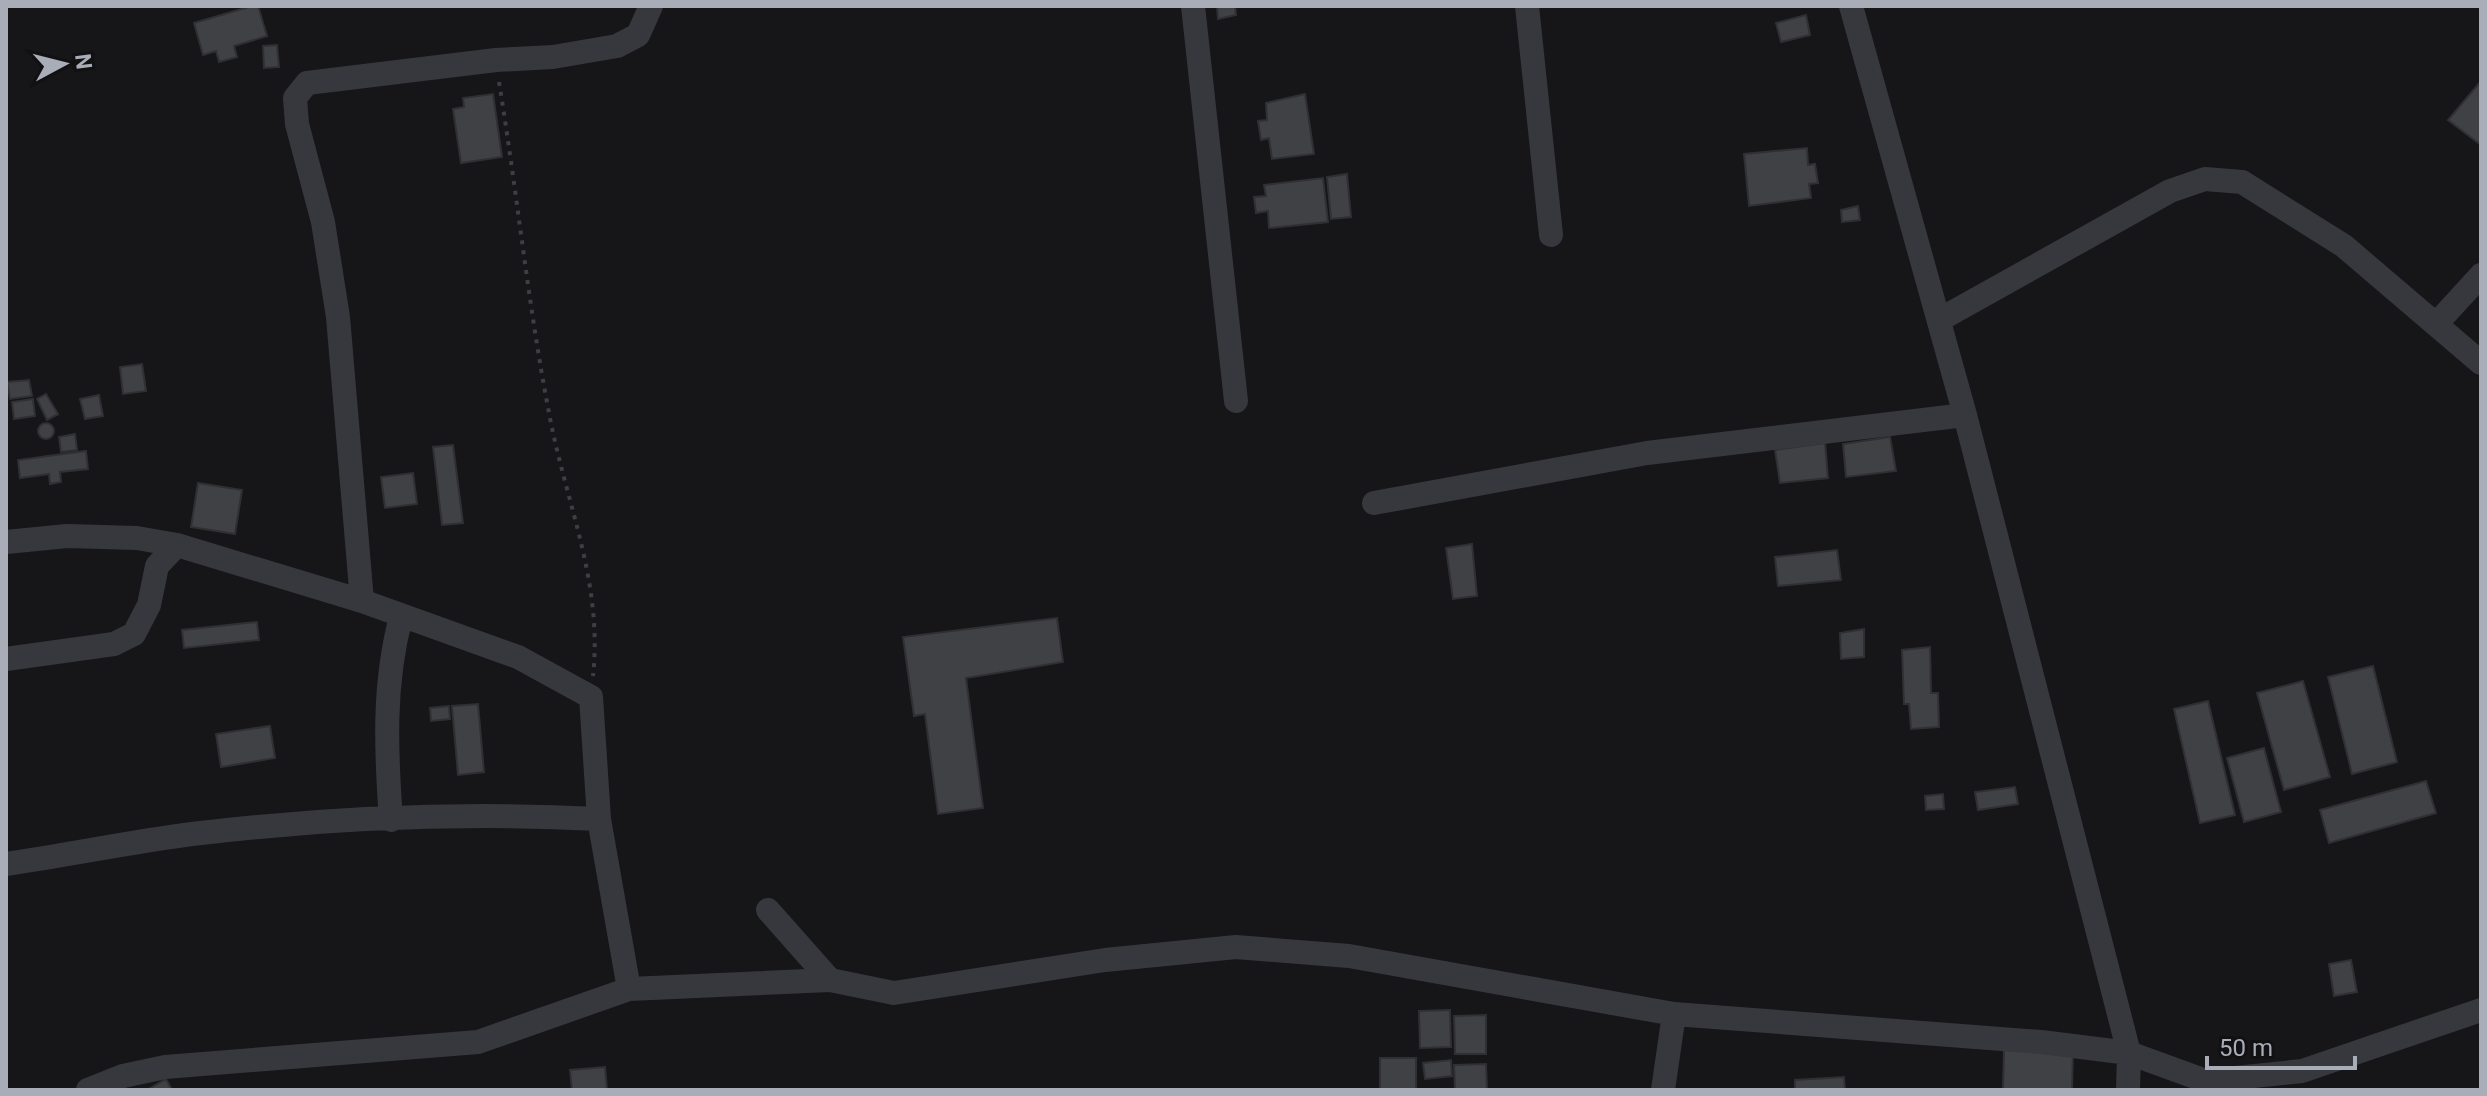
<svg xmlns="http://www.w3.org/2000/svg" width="2487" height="1096" font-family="Roboto,sans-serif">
	<rect width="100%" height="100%" fill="#161618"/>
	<path fill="#404145" stroke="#303034" stroke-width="2" d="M252 6H258L267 36 234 46 237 57 219 62 216 51 203 55 194 23Z
		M1217 6H1235L1236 15 1218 19Z
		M1806 15 1810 35 1781 42 1776 23Z
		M277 45 279 67 264 68 263 46Z
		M2481 81V145L2448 120Z
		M493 94 502 157 461 163 453 109 464 107 463 98Z
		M1305 94 1314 154 1272 159 1269 138 1261 140 1258 121 1267 120 1266 103Z
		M1807 148 1808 165 1815 164 1818 183 1809 184 1811 198 1749 206 1744 154Z
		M1347 174 1351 217 1331 219 1327 177Z
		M1323 178 1328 222 1269 228 1268 211 1256 213 1254 197 1266 196 1264 185Z
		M1858 206 1860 220 1842 222 1841 210Z
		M142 364 146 391 123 394 120 367Z
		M29 380 32 396 10 399 7 382Z
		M46 394 58 414 47 420 37 399Z
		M99 395 103 416 85 419 80 399Z
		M33 399 35 416 14 419 12 402Z
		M38 431a8 8 0 1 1 16 0a8 8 0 1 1-16 0Z
		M75 434 77 450 61 452 59 437Z
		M1890 437 1896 471 1846 477 1843 444Z
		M1825 443 1828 478 1780 483 1775 450Z
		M453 445 463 523 442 525 433 447Z
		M86 451 88 469 60 472 61 482 50 484 49 474 20 478 18 460Z
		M413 473 417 504 385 508 381 477Z
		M198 483 242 490 235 534 191 527Z
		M1472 544 1477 596 1453 599 1446 548Z
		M1837 550 1841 580 1778 586 1775 557Z
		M1057 618 1063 662 966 678 983 808 938 814 925 714 914 716 903 637Z
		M257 622 259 640 184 648 182 630Z
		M1864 629V657L1841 659 1840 633Z
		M1930 647 1931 693H1938L1939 727 1911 729 1909 704H1904L1902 650Z
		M2373 666 2397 762 2352 774 2328 677Z
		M2303 681 2330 777 2284 790 2257 693Z
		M2208 701 2235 815 2200 823 2174 709Z
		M478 704 484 772 458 775 452 706Z
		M449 706 450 719 431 721 430 708Z
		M270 726 275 758 221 767 216 734Z
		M2264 748 2281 812 2244 822 2227 758Z
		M2426 781 2436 813 2329 843 2320 810Z
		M2015 787 2018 804 1978 810 1975 792Z
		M1943 794 1944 809 1926 810 1925 796Z
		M2351 960 2357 992 2334 996 2329 964Z
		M1450 1010 1451 1047 1420 1048 1419 1011Z
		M1486 1015V1054H1455L1454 1016Z
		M2004 1049 2073 1051 2072 1090H2003Z
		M1380 1058H1416V1090H1380Z
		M1451 1060 1452 1076 1425 1079 1423 1063Z
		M1486 1064 1487 1090H1455L1454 1065Z
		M605 1067 607 1090H572L570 1070Z
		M1844 1077 1845 1090H1795V1080Z
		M166 1079 172 1090H147Z"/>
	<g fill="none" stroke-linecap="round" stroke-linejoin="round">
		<path stroke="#3d3f44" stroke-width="4" stroke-dasharray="4 6" stroke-linecap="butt" d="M499 82C517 192 528 304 549 413 566 504 603 582 593 676"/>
		<path stroke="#37383d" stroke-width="24" d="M1193 6 1236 401
			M1527 6 1551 235
			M1851 6 1965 415 2129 1053 2128 1090
			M1939 320 2170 191 2205 179 2242 182 2344 246 2481 363
			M2438 322 2481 275
			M1374 503 1647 453 1965 415
			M6 542 67 536 137 538 177 545 362 601 518 657 591 697 599 819 629 989
			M362 601 338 317 323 222 297 124 295 98 307 83 496 60 553 57 617 46 638 35 651 6
			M6 659 114 644 134 634 149 605 157 566 177 545
			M391 820C386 751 383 684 401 617
			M6 864C68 855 130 842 192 834 326 818 464 812 599 819
			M768 910 830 980
			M88 1090 123 1076 165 1067 478 1042 629 989 830 980 894 993 1105 960 1236 947 1349 956 1674 1014 2041 1042 2129 1053 2206 1081 2302 1071 2481 1010
			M1663 1090 1674 1014"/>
	</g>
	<rect width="2487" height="1096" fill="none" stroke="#a8adb8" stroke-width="16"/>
	<g transform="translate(64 64) rotate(83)" stroke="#111113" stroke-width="6" paint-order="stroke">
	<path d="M0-6L14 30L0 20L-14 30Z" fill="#a8adb8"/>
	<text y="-12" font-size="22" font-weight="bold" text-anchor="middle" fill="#a8adb8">N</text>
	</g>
	<path d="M2207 1056v12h148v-12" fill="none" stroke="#a8adb8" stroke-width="4"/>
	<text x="2219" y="1056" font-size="24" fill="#a8adb8" stroke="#111113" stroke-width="6" paint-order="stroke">50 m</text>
</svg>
